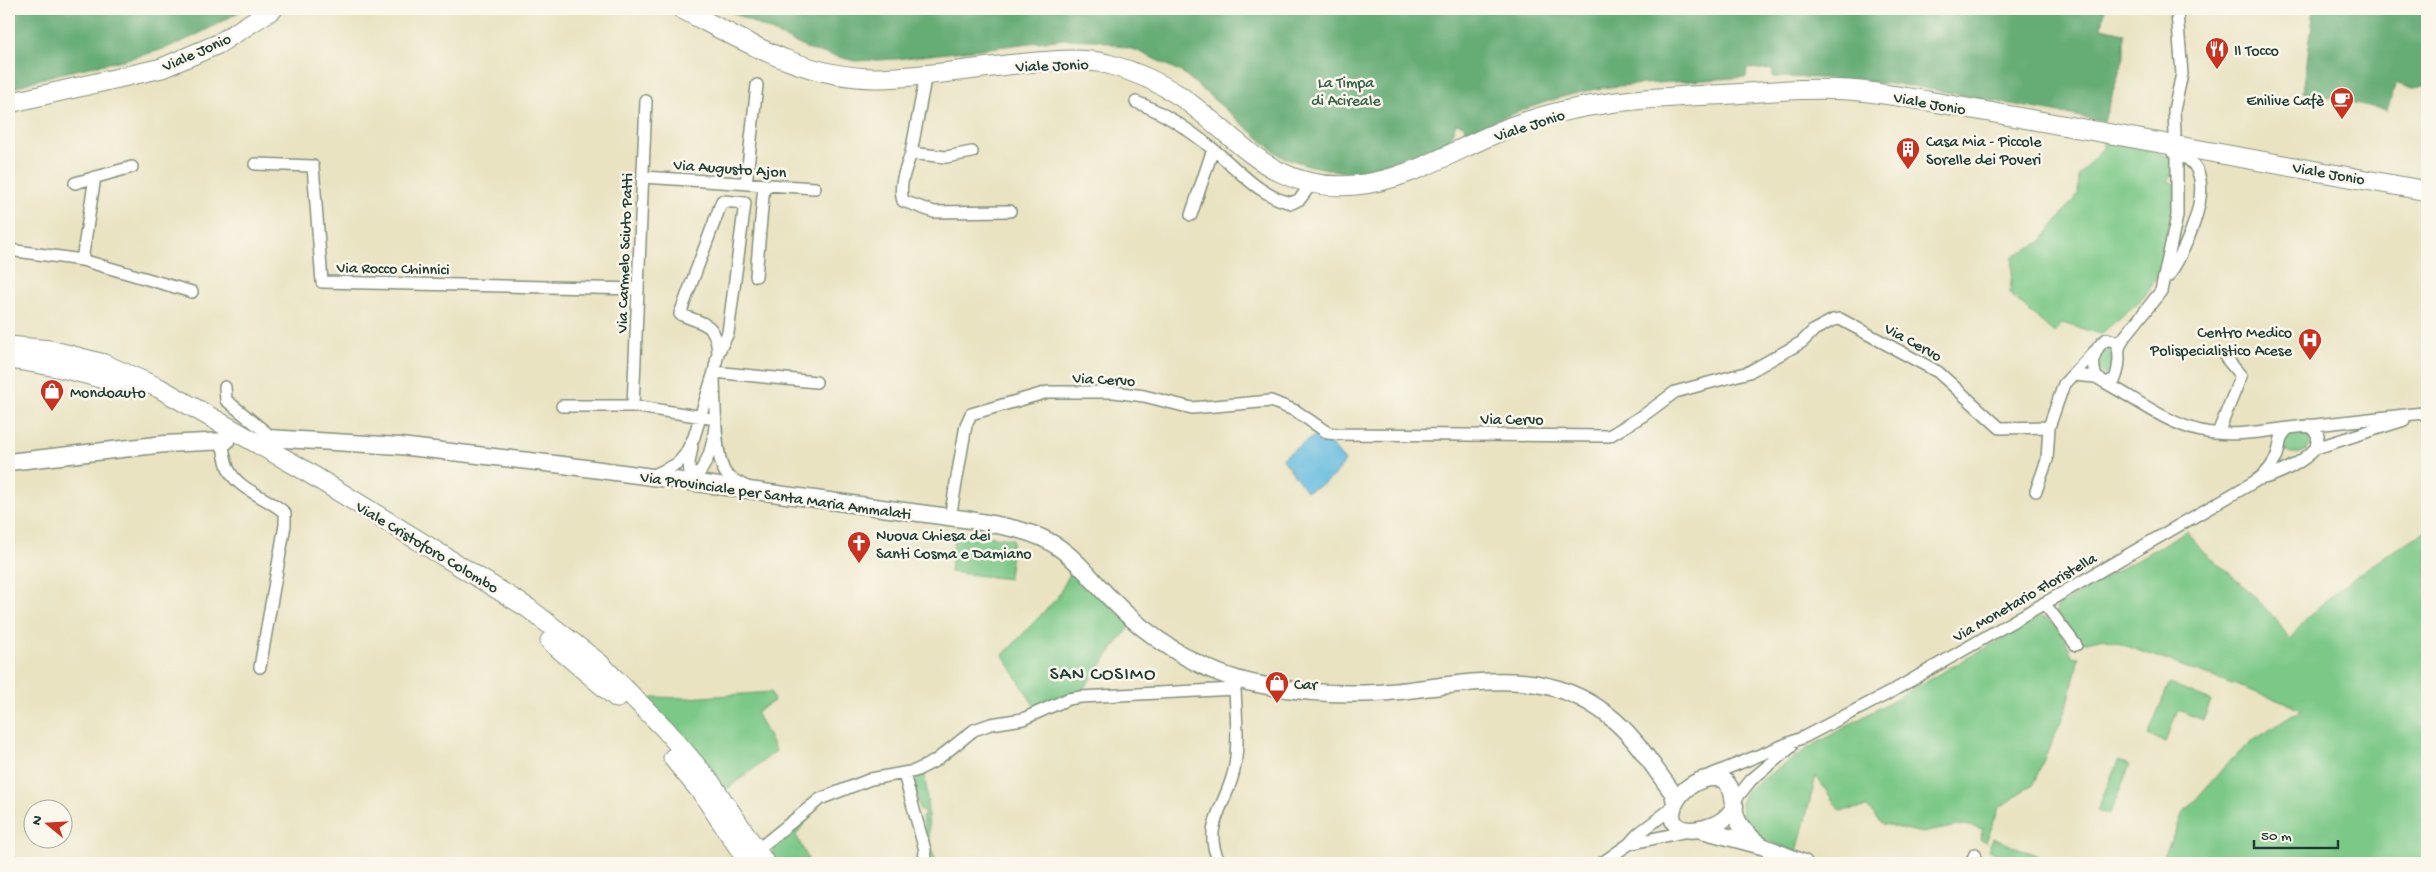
<svg xmlns="http://www.w3.org/2000/svg" width="2436" height="872" font-family="'Gochi Hand',sans-serif">
	<rect width="100%" height="100%" fill="#fbf7ec"/>
	<filter id="ink" filterUnits="userSpaceOnUse"><feTurbulence type="fractalNoise" baseFrequency=".02" numOctaves="2"/><feDisplacementMap in="SourceGraphic" scale="10" xChannelSelector="R" yChannelSelector="G"/><feConvolveMatrix kernelMatrix="1 2 1 2 8 2 1 2 1" color-interpolation-filters="sRGB"/></filter>
	<filter id="wash" filterUnits="userSpaceOnUse"><feTurbulence type="fractalNoise" baseFrequency=".0096" numOctaves="4" result="noise"/><feDisplacementMap in="SourceGraphic" scale="20" xChannelSelector="R" yChannelSelector="G"/><feGaussianBlur stdDeviation="1.12" result="paint"/><feColorMatrix in="noise" values="0 0 0 0 0 0 0 0 0 0 0 0 0 0 0 0 0 1.4 0 .05"/><feComposite in="paint" operator="in"/></filter>
	<g filter="url(#wash)">
		<rect width="100%" height="100%" fill="#e9e3c2"/>
		<path fill="#7cc887" stroke="#4e825e" d="M2103 140 2164 155 2174 162 2175 175H2170L2169 182 2176 184 2165 256 2158 274 2144 297 2101 334 2062 323 2054 333 2010 294 2013 256 2041 242 2078 194 2079 175 2103 148Z
			M2107 345 2113 349 2111 371 2106 376C2093 369 2099 354 2107 345Z
			M2306 430 2312 437 2307 450C2298 454 2292 457 2284 450L2283 440 2290 432Z
			M2188 530 2200 549 2241 583 2273 616 2290 639C2322 595 2380 558 2427 530V863H2161L2183 814 2225 766 2251 742 2302 709 2104 638 2082 643 2057 615 2056 607 2062 603Z
			M955 532 1013 539 1009 579 950 572Z
			M1073 568 1130 626 1080 693 1036 709 1003 655 1057 598Z
			M2040 617C2055 618 2068 642 2072 656L2079 657 2067 708 2033 784 1999 808 1986 842 1980 839 1983 829 1963 825 1922 833 1883 824 1867 807 1840 811 1816 776 1797 852 1762 839 1743 820 1741 803 1748 789 1810 747Z
			M2169 684 2211 701 2203 720 2178 710 2165 742 2148 735Z
			M771 692 774 701 756 712 776 751 726 790 650 702 654 697 688 698Z
			M2118 761 2130 765 2109 815 2097 811Z
			M925 771 930 846 937 863H928L930 851 922 817 925 815 923 810 920 811C918 795 908 781 925 771Z
			M815 808 796 835 810 863H774C764 840 800 820 815 808Z
			M1993 838 2056 863H2021L1988 850Z"/>
		<path fill="#65ac74" stroke="#427454" d="M9 9H244C216 25 189 41 157 51 108 66 56 70 9 90Z
			M725 9H2105L2102 28 2124 33V57L2104 121 1912 86 1825 78 1773 77 1772 70 1747 68 1746 77C1703 81 1661 82 1619 86 1565 91 1515 113 1465 133L1464 125 1456 123 1450 141 1367 170 1343 172 1311 166 1280 156 1183 73 1138 51 1098 40 1064 39 897 59 855 61 810 50Z
			M2314 9H2427V84C2415 88 2408 89 2396 83L2387 110 2303 92Z"/>
		<path fill="#62badf" stroke="#407c8a" d="M1316 435H1323L1345 461C1337 476 1323 486 1306 491L1282 458Z"/>
	</g>
	<g filter="url(#ink)">
		<g fill="none" stroke-linecap="round" stroke-linejoin="round">
			<g stroke="#84907b" stroke-width="14">
				<path id="street" d="M926 74 911 153 946 157 972 152
					M646 101 633 406 716 419C713 444 710 464 691 482
					M1136 102C1163 112 1191 131 1214 150 1238 169 1260 197 1292 203L1300 199 1312 183
					M2175 134 2174 110 2182 74 2177 13
					M911 153C906 169 898 185 903 201L934 212 1010 211
					M255 164 313 166 322 282 638 289
					M643 177 815 188
					M75 183 132 167
					M746 184 757 85
					M1191 215 1213 149
					M9 250 82 260 192 292
					M82 260 95 177
					M756 276 764 185
					M2169 276C2184 251 2214 191 2194 165 2188 157 2180 154 2172 151
					M2119 348 2123 339 2161 291 2177 216V158
					M714 372 816 382
					M2073 375 2096 377 2106 383 2115 379C2119 369 2121 352 2116 342L2107 339C2093 348 2091 362 2096 377
					M714 379C715 399 714 461 727 475 732 480 741 484 747 487
					M2106 383C2136 399 2166 423 2201 431 2229 437 2260 432 2289 428
					M225 387 226 400 273 438
					M562 406H633
					M2218 433 2241 376 2226 358
					M222 441C224 451 225 463 230 472 241 491 269 498 285 513V525L260 667
					M2316 448 2404 420
					M652 476 677 464 685 455 694 437 714 372 718 353 728 333 745 203 722 201 680 314C705 325 716 322 718 353
					M2260 479C2279 475 2303 462 2316 448L2318 435 2309 425
					M691 482 689 463 692 447
					M2036 491 2047 460 2049 427
					M950 518 966 425 971 414 1048 392H1114L1144 396 1192 408 1271 401 1296 411 1328 433 1337 434 1609 436 1644 415 1675 392 1749 372 1802 342 1814 330 1833 320 1840 319 1938 372 2000 428 2049 427 2064 384 2095 351
					M2044 603 2076 645
					M904 774 925 850 924 863
					M1708 776 1804 737 1889 693 2254 482C2265 475 2275 464 2278 452 2281 441 2279 436 2289 428L2423 413
					M1735 800 1751 780 1791 747
					M1629 844 1638 834 1671 809
					M757 850 820 799 871 779 915 771 935 761 974 730 991 724 1023 719 1068 699 1081 697 1235 689
					M1220 863C1199 825 1230 802 1235 765 1239 741 1236 714 1235 689L1238 682
					M1602 863 1629 844 1688 831
					M1971 863 1975 854"/>
			</g>
			<g stroke="#84907b" stroke-width="19">
				<path id="secondary" d="M268 438 400 446 563 465 971 520C999 526 1031 529 1055 545 1077 559 1092 580 1110 598 1147 637 1203 674 1257 684 1296 692 1337 695 1377 693 1457 688 1538 659 1609 716 1635 736 1653 767 1673 793L1675 803
					M9 462 165 444 226 441
					M1735 806C1727 819 1719 824 1705 828 1645 842 1677 769 1723 779 1736 791 1732 801 1736 816 1740 829 1751 838 1762 846
					M1702 830 1762 846 1804 863"/>
			</g>
			<g stroke="#84907b" stroke-width="21">
				<path id="primary" d="M682 9C744 41 806 79 878 78 924 77 971 69 1016 64 1047 61 1077 57 1108 64 1133 71 1159 82 1180 96 1241 139 1272 193 1356 185 1413 180 1463 144 1516 125 1579 102 1645 98 1711 95 1757 93 1804 87 1849 90 1876 92 1902 97 1928 101L2427 191
					M9 103 162 68 218 44 273 9
					M9 346 50 350 104 364 159 388 299 467 528 608 599 663 665 729 711 783 765 863
					M9 359C51 364 91 374 131 388
					M550 641 617 698
					M673 758 702 793 749 863"/>
			</g>
			<use href="#street" stroke="#fff" stroke-width="11"/>
			<use href="#secondary" stroke="#fff" stroke-width="16"/>
			<use href="#primary" stroke="#fff" stroke-width="19"/>
		</g>
	</g>
	<defs>
		<g id="restaurant-pin" transform="scale(1.25)"><path d="M0 17L-7.5 6A9.5 9.5 0 1 1 7.5 6Z" fill="#c8321e" stroke="#fbf7ec"/><path d="M-5-6h1v4h1v-4h1v4h1v-4h1v5L-1.5 .5V6h-2V.5L-5-1ZM5-6V6H3V1.5H1.5Q1.5-4 5-6Z" fill="#fff"/></g>
		<g id="cafe-pin" transform="scale(1.25)"><path d="M0 17L-7.5 6A9.5 9.5 0 1 1 7.5 6Z" fill="#c8321e" stroke="#fbf7ec"/><path d="M-5.5-4.5H6V0H3Q3 3.5 0 3.5H-2.5Q-5.5 3.5-5.5 0ZM3-3.2v2h1.7v-2ZM-6 4.5H4V6H-6Z" fill="#fff"/></g>
		<g id="building-pin" transform="scale(1.25)"><path d="M0 17L-7.5 6A9.5 9.5 0 1 1 7.5 6Z" fill="#c8321e" stroke="#fbf7ec"/><path d="M-4-6H4V6H1V3H-1V6H-4ZM-2.5-4.3h1.7v1.8h-1.7ZM.8-4.3h1.7v1.8H.8ZM-2.5-1h1.7V.8h-1.7ZM.8-1h1.7V.8H.8Z" fill="#fff"/></g>
		<g id="hospital-pin" transform="scale(1.25)"><path d="M0 17L-7.5 6A9.5 9.5 0 1 1 7.5 6Z" fill="#c8321e" stroke="#fbf7ec"/><path d="M-5-5h3v3.5h4V-5h3V5h-3V1.5h-4V5h-3Z" fill="#fff"/></g>
		<g id="shop-pin" transform="scale(1.25)"><path d="M0 17L-7.5 6A9.5 9.5 0 1 1 7.5 6Z" fill="#c8321e" stroke="#fbf7ec"/><path d="M-5-2.5h2.3a2.7 3.5 0 0 1 5.4 0H5L5.5 6h-11ZM-1.5-2.5h3a1.5 2.3 0 0 0-3 0Z" fill="#fff"/></g>
		<g id="church-pin" transform="scale(1.25)"><path d="M0 17L-7.5 6A9.5 9.5 0 1 1 7.5 6Z" fill="#c8321e" stroke="#fbf7ec"/><path d="M-1.2-6h2.4v3.5h3.3v2.4h-3.3V6h-2.4V-.1h-3.3v-2.4h3.3Z" fill="#fff"/></g>
	</defs>
	<g fill-rule="evenodd">
		<use href="#restaurant-pin" x="2217" y="49"/>
		<use href="#cafe-pin" x="2342" y="99"/>
		<use href="#building-pin" x="1908" y="149"/>
		<use href="#hospital-pin" x="2310" y="340"/>
		<use href="#shop-pin" x="52" y="391"/>
		<use href="#church-pin" x="859" y="543"/>
		<use href="#shop-pin" x="1277" y="683"/>
	</g>
	<g text-anchor="middle" stroke-width="5" stroke-linejoin="round" paint-order="stroke">
		<g font-size="16" fill="#1f3d34" stroke="#fbf7ec" text-anchor="start">
			<text x="2234" y="55">Il Tocco</text>
			<text x="2324" y="105" text-anchor="end">Enilive Cafè</text>
			<text x="1926" y="146">Casa Mia - Piccole<tspan x="1926" dy="18">Sorelle dei Poveri</tspan></text>
			<text x="2292" y="337" text-anchor="end">Centro Medico<tspan x="2292" dy="18">Polispecialistico Acese</tspan></text>
			<text x="70" y="397">Mondoauto</text>
			<text x="876" y="540">Nuova Chiesa dei<tspan x="876" dy="18">Santi Cosma e Damiano</tspan></text>
			<text x="1294" y="689">Car</text>
		</g>
		<g font-size="16" fill="#1f3d34" stroke="#fbf7ec">
			<text transform="translate(196 51) rotate(-24)" y="6">Viale Jonio</text>
			<text transform="translate(1052 64) rotate(-2)" y="6">Viale Jonio</text>
			<text transform="translate(1930 102) rotate(10)" y="6">Viale Jonio</text>
			<text transform="translate(1529 124) rotate(-18)" y="6">Viale Jonio</text>
			<text transform="translate(730 167) rotate(4)" y="6">Via Augusto Ajon</text>
			<text transform="translate(2329 172) rotate(10)" y="6">Viale Jonio</text>
			<text transform="translate(623 253) rotate(-88)" y="6">Via Carmelo Sciuto Patti</text>
			<text transform="translate(393 267) rotate(1)" y="6">Via Rocco Chinnici</text>
			<text transform="translate(1914 341) rotate(29)" y="6">Via Cervo</text>
			<text transform="translate(1104 378) rotate(3)" y="6">Via Cervo</text>
			<text x="1512" y="424">Via Cervo</text>
			<text transform="translate(776 494) rotate(8)" y="6">Via Provinciale per Santa Maria Ammalati</text>
			<text transform="translate(428 546) rotate(31)" y="6">Viale Cristoforo Colombo</text>
			<text transform="translate(2024 596) rotate(-30)" y="6">Via Monetario Floristella</text>
		</g>
		<g font-size="16" fill="#366049" stroke="#fbf7ec">
			<text x="1346" y="87">La Timpa<tspan x="1346" dy="18">di Acireale</tspan></text>
		</g>
		<g font-size="19" letter-spacing="1" fill="#1f3d34" stroke="#fbf7ec">
			<text x="1103" y="679">SAN COSIMO</text>
		</g>
	</g>
	<rect width="2436" height="872" fill="none" stroke="#fbf7ec" stroke-width="30"/>
	<g transform="translate(48 824) rotate(288)"><circle r="24" fill="#fbf7ec" stroke="#a3ada2"/>
	<path d="M0-4L9 19L0 12L-9 19Z" fill="#c8321e"/>
	<text y="-8" font-size="14" font-weight="bold" text-anchor="middle" fill="#1f3d34">N</text>
	</g>
	<path d="M2254 840v8h84v-8" fill="none" stroke="#1f3d34" stroke-width="2.5"/>
	<text x="2261" y="840" font-size="15" fill="#1f3d34" stroke="#fbf7ec" stroke-width="4" paint-order="stroke">50 m</text>
</svg>
